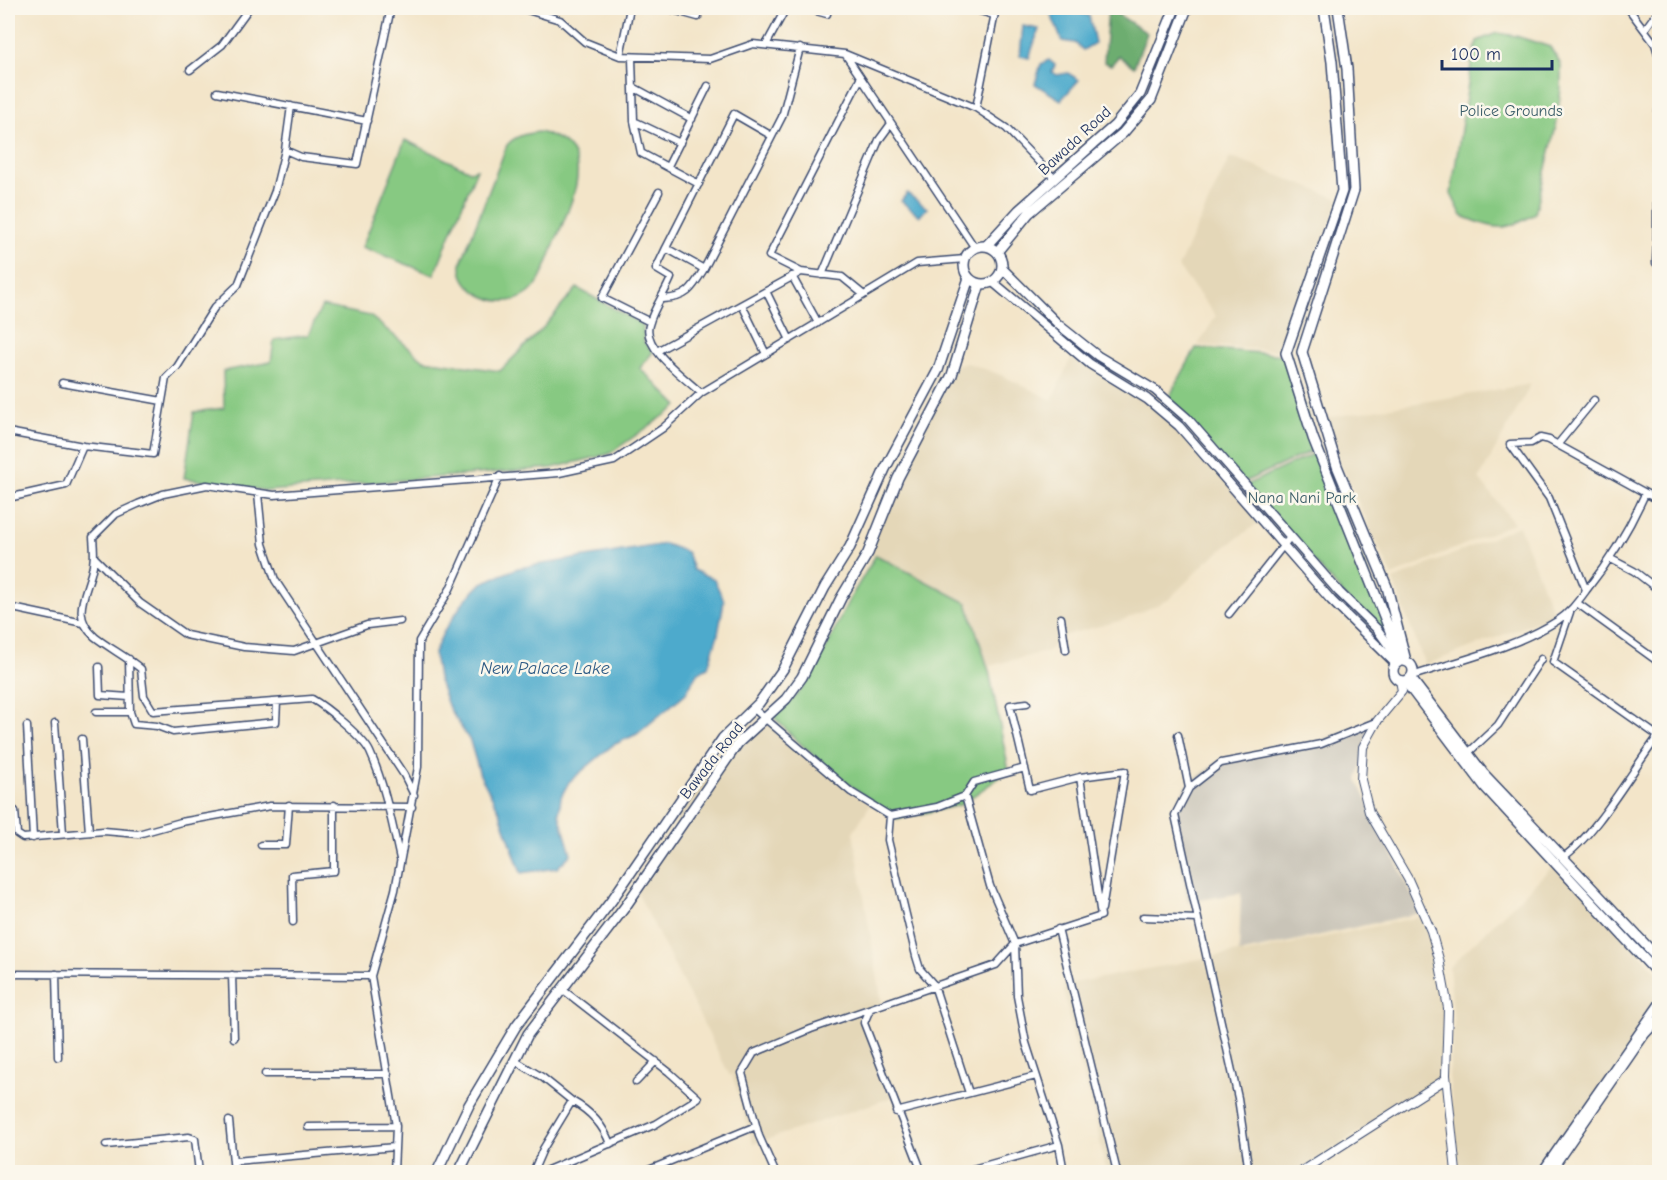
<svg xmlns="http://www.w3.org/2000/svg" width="1667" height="1180" font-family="'Comic Neue',sans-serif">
	<rect width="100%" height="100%" fill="#fbf7ec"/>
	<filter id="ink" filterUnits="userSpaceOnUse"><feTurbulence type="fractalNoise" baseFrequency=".0167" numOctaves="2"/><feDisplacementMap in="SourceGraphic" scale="12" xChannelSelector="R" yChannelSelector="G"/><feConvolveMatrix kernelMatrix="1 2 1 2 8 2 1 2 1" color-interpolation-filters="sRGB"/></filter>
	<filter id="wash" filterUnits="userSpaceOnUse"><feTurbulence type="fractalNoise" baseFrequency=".008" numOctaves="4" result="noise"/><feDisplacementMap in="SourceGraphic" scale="24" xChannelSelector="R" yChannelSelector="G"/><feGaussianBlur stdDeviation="1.35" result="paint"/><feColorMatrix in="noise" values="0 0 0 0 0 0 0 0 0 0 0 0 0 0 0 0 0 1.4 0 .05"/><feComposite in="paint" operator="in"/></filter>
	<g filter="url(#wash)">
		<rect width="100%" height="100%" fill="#f3e5c9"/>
		<path fill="#e4d7b8" d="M1230 157 1339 199 1287 351 1198 345 1216 316 1178 267Z
			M1074 351 1179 427 1262 520 1208 560 1168 600 1123 620 1065 635 1048 651 981 668 959 601 868 553 891 495 957 364 968 363 1001 375 1052 400Z
			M1531 384 1479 479 1514 523 1392 576 1320 419Z
			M1519 526 1554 615 1425 665 1393 580Z
			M763 717 870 805 853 832 882 1004 861 1011 893 1097 753 1144 732 1074 744 1056 730 1076 637 892 676 831 677 812 709 757 728 756Z
			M1556 863 1659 974V1008L1545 1172H1458L1449 1075 1454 1024 1449 967Z
			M1419 917 1431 940 1445 1006 1434 1013 1444 1008 1442 1079 1296 1172H1106L1096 1122 1072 1034 1063 985 1243 951 1244 954Z"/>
		<path fill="#c9c4b8" d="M1374 719 1357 779 1420 913 1239 953 1241 893 1188 902 1172 812 1185 787 1217 762 1312 744Z"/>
		<path fill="#87c982" stroke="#517c70" stroke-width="1.5" d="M1497 33 1516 36 1550 47 1561 65V88L1557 122 1535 214C1504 233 1495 229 1462 216L1451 194 1471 65 1477 41Z
			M539 132C602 146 572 200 556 240 549 256 543 282 529 293 513 305 494 303 478 293 467 286 460 276 461 263L507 145C516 135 526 134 539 132Z
			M405 140 470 171 477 169 434 275 362 247Z
			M577 288 643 325 644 342 653 352 640 368 678 406 609 454 552 468 267 491 184 478 194 412 224 408 223 371 271 362 274 340 308 335 322 306 370 316 424 360 500 371 542 329Z
			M1196 348 1287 355 1318 448 1244 482 1167 401Z
			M1319 451 1402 661 1246 485Z
			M876 555 967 603 989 671 1009 771 960 805 898 819C853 789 809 756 773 716 817 685 826 644 849 600 858 585 867 570 876 555Z"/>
		<path fill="#6dad70" stroke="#446e67" stroke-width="1.5" d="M1108 8 1147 33 1134 67 1119 56 1111 65 1104 62Z"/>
		<path fill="#4eaacc" stroke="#346c95" stroke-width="1.5" d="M1056 10C1067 13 1079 10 1089 16L1095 43 1083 50 1075 43 1062 41 1050 12Z
			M1023 26 1039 29 1029 58 1020 56Z
			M1049 60 1055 65 1052 72 1057 75 1068 73 1079 80 1061 100 1035 84 1041 64Z
			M907 193 927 208 920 216 901 201Z
			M665 544 687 552 693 570 714 579 724 601 718 634 708 667 697 673 686 693 637 734 613 745 569 782 561 797 559 814 571 854 557 868 521 873 499 810 480 775 470 741 449 708 438 678 434 653 443 633 464 601 482 583 518 568Z"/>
	</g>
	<g filter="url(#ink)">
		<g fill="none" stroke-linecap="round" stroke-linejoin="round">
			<g stroke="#3b4a6e" stroke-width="9">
				<path id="minor" d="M521 8 560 20 585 42 620 56 710 59 753 44 845 54 975 248
					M666 8 698 17
					M805 8 827 14 828 8
					M969 8 994 15
					M1628 8 1655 44 1660 60
					M1645 29 1660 8
					M766 45 786 8
					M800 48 782 117 704 269 666 248 656 269 671 278C665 293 653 309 649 325 642 348 685 378 701 393L864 295
					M845 54 976 108 1006 128 1055 179
					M620 56 630 8
					M632 58 634 121 641 153 699 184
					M190 70 222 45 249 8
					M860 79 769 256 801 272 842 277 864 295 917 263 965 259
					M633 87 692 119
					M217 92 367 121
					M976 108 996 8
					M634 121 680 143
					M285 150 291 106
					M668 166 708 86
					M666 248 734 114 772 136
					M1656 263C1659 205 1654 147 1660 89
					M822 275 879 140 890 125
					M792 276 818 323
					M766 291 790 340
					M663 299C687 298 692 289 704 269
					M742 305 766 354
					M650 322 602 298 659 192
					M657 351 801 272
					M62 383 162 401
					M8 432 83 446
					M1558 444 1594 400
					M258 494 263 544 275 580 404 775 414 795
					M8 498 66 485 83 446 153 454 166 378 177 367 214 308 238 285 275 191 285 150 301 157 357 164 391 8
					M94 557 140 603 186 635 244 647 294 651 367 625 400 621
					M1611 559 1634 571 1660 591
					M1586 590 1549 498 1510 444 1531 443 1540 438 1549 440 1660 501
					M1577 603 1660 663
					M8 607 83 623
					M1570 612 1553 662 1658 736
					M1229 614 1291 536
					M1061 618 1066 650
					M129 659 130 712 134 724 157 726 173 732 276 722 277 702
					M99 667 100 695 129 697
					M1412 676C1461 660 1514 648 1557 621 1571 612 1579 600 1588 588 1612 558 1629 529 1645 494
					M1027 703 1010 705 1030 790 1080 777 1125 771 1102 909
					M754 709 851 792 890 816 937 807 965 796 990 886 1015 944 1017 996 1026 1043 1059 1145 1064 1172
					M96 712H130
					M55 723 63 833
					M27 726 33 838
					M1178 735 1189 788
					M82 739 89 832
					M1468 753 1498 725 1541 659
					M965 796 974 782 1025 768
					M8 806 15 811 17 834 23 838 104 831 138 834 181 822 270 806 412 807
					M890 816 888 840 916 956 920 969 934 985 969 1093
					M261 845H286L289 805
					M1562 858C1597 834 1632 770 1659 735
					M400 859C392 824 385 785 370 752 363 737 326 707 312 699L153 711 144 696 141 669C127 657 109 648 95 637 72 617 84 598 91 574 95 561 94 550 93 537L116 514 138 504 163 494 207 485 274 495 559 473 614 461 663 428 701 393
					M1143 917 1198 919 1175 815 1189 788 1221 763 1321 744 1378 721
					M1198 919 1238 1098 1249 1172
					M293 922 292 875 334 871V805
					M1058 929 1117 1172
					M8 974 371 976
					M56 974 58 1057
					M232 975 234 1038
					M870 1009 864 1023 922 1172
					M514 1060 542 1077 572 1101
					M265 1074H388
					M636 1082 656 1061
					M896 1112 1036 1076
					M229 1121 234 1172
					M308 1127 396 1126
					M106 1145 189 1137 195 1139 199 1172
					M235 1161 395 1147
					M394 1172 396 1126 371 976 395 890 418 767 419 641 450 589 500 476
					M533 1172 543 1149 572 1101C590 1111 603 1124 610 1144
					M543 1172 656 1124 698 1098 669 1072 562 989
					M644 1172 756 1126
					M775 1172 759 1136 742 1073 754 1053 811 1029 996 965 1015 944 1101 916 1080 777
					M962 1172 1059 1145"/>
			</g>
			<g stroke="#3b4a6e" stroke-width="10">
				<path id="tertiary" d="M1400 680 1402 691 1378 720 1363 747 1361 780 1369 812 1408 879 1431 931 1439 959 1448 1008 1446 1075 1456 1172
					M1300 1172 1446 1079"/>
			</g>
			<g stroke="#3b4a6e" stroke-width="11">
				<path id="secondary" d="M1002 268 1059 325 1098 356 1155 390 1187 418 1339 592 1377 629 1400 661
					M993 282 1090 364 1147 399 1179 426 1331 600 1396 664
					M1542 1172 1660 1003
					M1550 1172 1645 1034 1660 1018"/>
			</g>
			<g stroke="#3b4a6e" stroke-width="12">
				<path id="primary" d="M1324 8 1332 62 1342 191 1286 353 1313 438 1402 661
					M1338 8 1347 69 1354 190 1302 352 1337 466 1387 587 1405 657
					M986 246 1019 210 1115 125 1140 94 1175 8
					M964 265a19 19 0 1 1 38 0a19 19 0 1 1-38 0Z
					M997 252 1029 213 1123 133 1151 100 1187 8
					M1393 671a10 10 0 1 1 20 0a10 10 0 1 1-20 0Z
					M1412 680 1483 773 1660 960
					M1405 681 1485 787 1660 976
					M437 1172 469 1105 516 1026 612 900 723 738 759 703 783 669 825 587 850 547 885 469 938 370 969 278
					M459 1172 528 1034 625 907 738 743 786 699 802 677 841 598 868 553 898 478 952 375 980 284"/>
			</g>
			<use href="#minor" stroke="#fff" stroke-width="6"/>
			<use href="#tertiary" stroke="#fff" stroke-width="8"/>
			<use href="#secondary" stroke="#fff" stroke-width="8"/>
			<use href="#primary" stroke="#fff" stroke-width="9"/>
		</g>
	</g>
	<g text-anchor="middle" stroke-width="5" stroke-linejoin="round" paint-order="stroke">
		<g font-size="16" fill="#3b5d69" stroke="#fbf7ec">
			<text x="1511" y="116">Police Grounds</text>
			<text x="1302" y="503">Nana Nani Park</text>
		</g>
		<g font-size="16" fill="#1b2f5e" stroke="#fbf7ec">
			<text transform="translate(1074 140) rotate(-43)" y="6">Bawada Road</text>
			<text transform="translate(711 760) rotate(-52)" y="6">Bawada Road</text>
		</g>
		<g font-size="18" font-style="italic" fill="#2d5a84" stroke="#fbf7ec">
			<text x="545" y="674">New Palace Lake</text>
		</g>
	</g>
	<rect width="1667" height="1180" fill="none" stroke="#fbf7ec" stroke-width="30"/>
	<path d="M1442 60v9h110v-9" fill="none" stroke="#1b2f5e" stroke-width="3"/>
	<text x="1451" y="60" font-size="18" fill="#1b2f5e" stroke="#fbf7ec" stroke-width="4.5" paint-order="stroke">100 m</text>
</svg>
